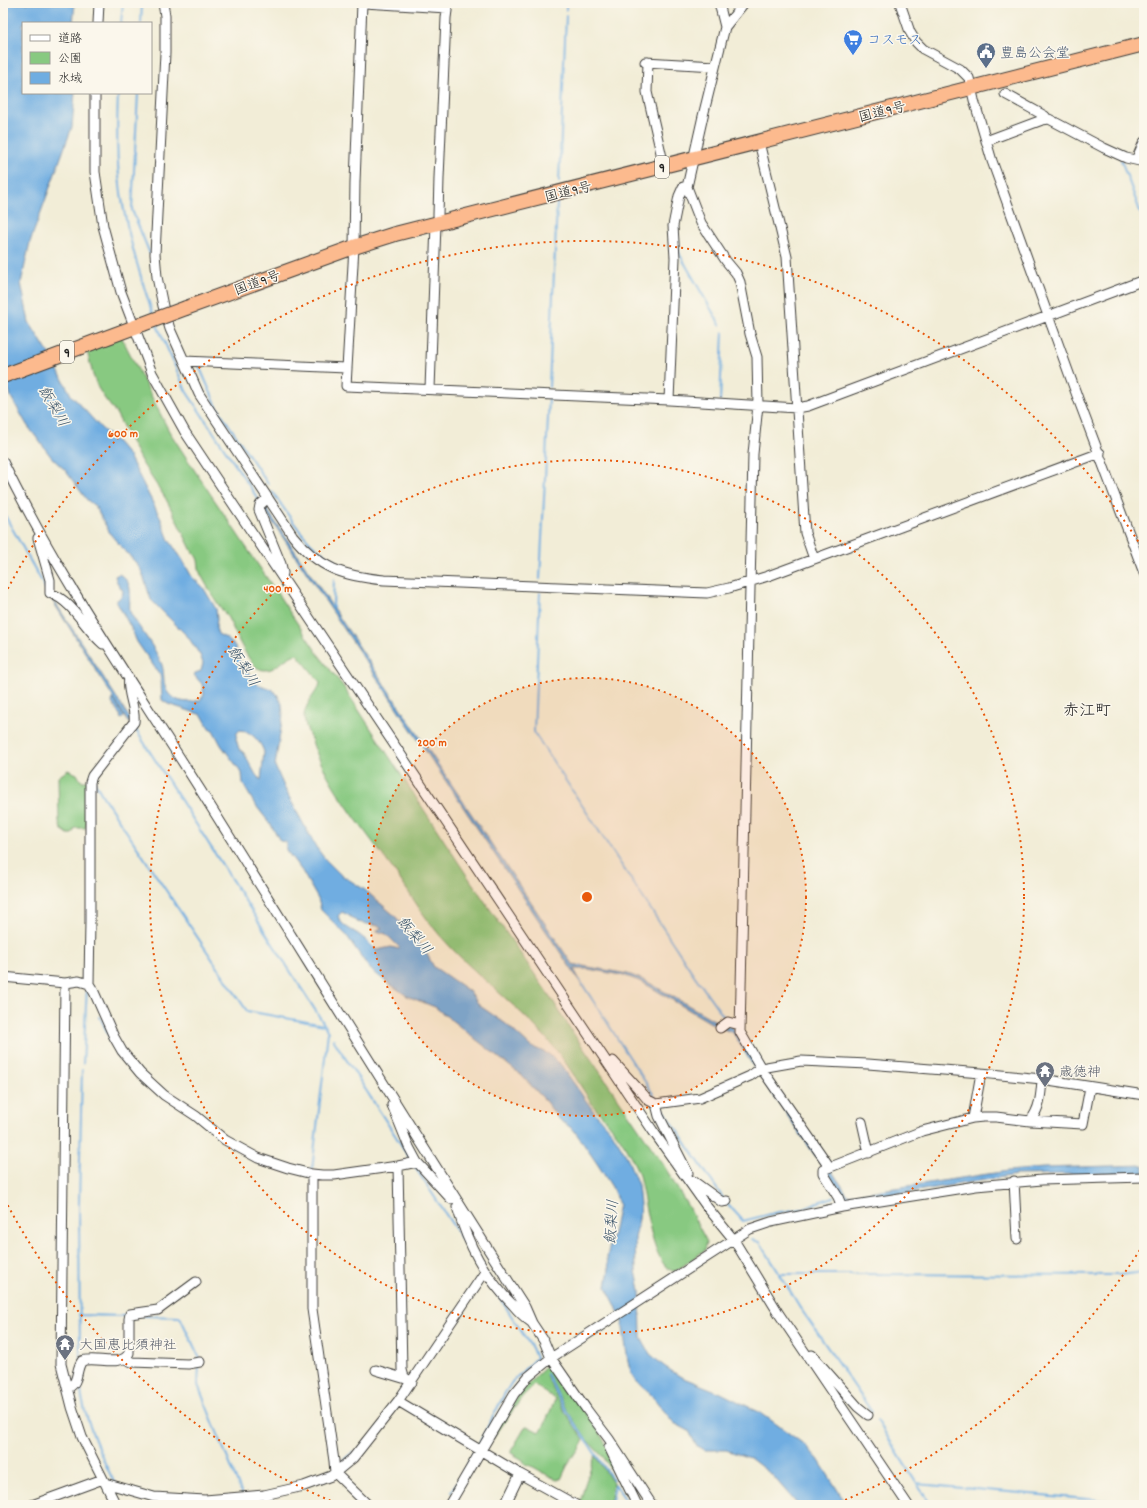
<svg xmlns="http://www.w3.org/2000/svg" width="1147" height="1508" font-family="Dekko,'Klee One',sans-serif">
	<rect width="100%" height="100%" fill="#fbf7ec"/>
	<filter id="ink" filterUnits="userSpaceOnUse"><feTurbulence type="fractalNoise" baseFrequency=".025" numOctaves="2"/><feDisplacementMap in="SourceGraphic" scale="8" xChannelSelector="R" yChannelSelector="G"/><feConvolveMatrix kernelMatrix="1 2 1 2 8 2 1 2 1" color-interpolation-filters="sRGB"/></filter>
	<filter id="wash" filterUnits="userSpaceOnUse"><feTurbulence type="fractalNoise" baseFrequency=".012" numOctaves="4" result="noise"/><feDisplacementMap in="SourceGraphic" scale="16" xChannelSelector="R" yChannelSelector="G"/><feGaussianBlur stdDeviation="0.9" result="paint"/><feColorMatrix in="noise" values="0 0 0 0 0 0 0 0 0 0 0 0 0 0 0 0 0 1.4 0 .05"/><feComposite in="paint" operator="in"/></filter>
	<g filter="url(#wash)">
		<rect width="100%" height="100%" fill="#f2edd7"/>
		<path fill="#88c981" stroke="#52724e" d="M120 334 169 431 193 468 318 654 343 686 466 874 553 1001 571 1030 663 1164 690 1210 707 1242 705 1250 676 1271C652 1274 644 1190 638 1172 632 1158 623 1141 613 1129 607 1121 600 1114 594 1107 580 1085 564 1058 547 1039 515 1003 475 975 443 939 426 920 412 897 397 875 366 831 329 790 311 739 308 732 304 723 304 715 305 706 314 694 319 687L320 682 297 654C285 656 276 671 265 670 260 670 257 668 254 665 243 652 237 636 230 622 227 615 222 610 218 604 212 595 206 584 201 575 197 567 201 559 193 553L166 499 142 463 116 413 105 399 98 388 93 375 86 347Z
			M68 770 77 774 81 781H87L86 828H75L72 834H68L61 829 59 822 58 777Z
			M548 1365 552 1366 599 1431 636 1505H634L604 1458 586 1439 564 1406 548 1374 546 1375 562 1407 584 1440 577 1453 571 1458 561 1479C549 1480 537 1466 525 1464L523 1460 511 1453V1451L526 1426H527L539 1432 542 1430 555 1400 554 1398 534 1385 523 1396 492 1440C504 1411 524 1386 548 1365Z
			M595 1456 613 1483 610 1505H582L580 1503 585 1484Z"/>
		<path fill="#6fade1" stroke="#46647e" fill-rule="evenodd" d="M3 3H75L73 23H23V93H75L72 127 30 242 21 283 29 322 51 357 5 374 3 366Z
			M52 359 71 395 101 428 116 441 129 456 160 517 169 540 182 559 192 577 203 587 216 609 217 619 216 628 218 634 226 638 235 646 241 663 257 684 271 689 277 694 282 704 283 715 275 766 285 789 299 816 316 847 325 859 340 874 365 890 395 916 424 949 434 967 469 991 480 1006 506 1024 530 1046 549 1054 561 1065 594 1112 612 1132 627 1157 638 1185 640 1204 639 1219 635 1238 636 1271 640 1290 641 1338 650 1354 664 1366 681 1377 721 1393 761 1413 805 1445 818 1459 847 1505H798L772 1475 750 1458 726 1450H705L696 1445 689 1431 674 1423 647 1390 636 1381 632 1375 628 1362 622 1321 615 1304 606 1287 609 1269 607 1258 609 1248 614 1229 619 1204 612 1187 598 1165 574 1130 559 1119 543 1098 521 1075 435 1007 407 996 380 977 369 968 347 936 321 910 318 899 302 871 286 850V842L280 841 271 825 254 803 243 784 242 773 221 745 213 730 209 728 202 715 168 704 162 700 161 681 160 675 137 642 130 626 116 601 122 596 123 591 117 582 115 576 119 574C136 585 128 595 130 612 140 630 154 645 162 665 165 674 162 687 169 694 177 703 190 703 200 700L204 695 202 684 194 675 195 673 201 671 203 663 200 655 188 637 151 600 142 572 136 563 111 535 95 506 87 500 65 470 52 458 27 425 11 397 6 376ZM240 730C251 731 261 742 264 752L261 780 256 775 244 753 239 749 236 739 237 733ZM342 912 348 915 357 922 379 926 382 928 377 930V931L386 934 400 948 399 949 391 947 377 950C371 947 368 941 362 937 354 930 341 927 338 916Z
			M264 505 572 964 628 974 644 980 719 1023 729 1024 736 1031 848 1195 1008 1171 1043 1168 1144 1165V1173L1016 1175 910 1192 846 1200 755 1069 733 1033 716 1026 642 982 626 976 588 969H574L584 988 262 506Z
			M53 599 131 720 129 723 114 699V700L124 717 121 719 120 716 121 715 119 714 112 703 113 697 52 600Z"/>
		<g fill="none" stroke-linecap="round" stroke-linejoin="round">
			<path stroke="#6fade1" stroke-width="2" d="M566 10V3
				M121 23 123 3
				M141 23 142 3
				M118 93C117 120 116 148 119 176 123 221 139 272 153 315
				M138 93 132 210 150 254
				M1121 160 1144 222
				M559 181 566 16
				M678 248 680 255 720 325
				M157 325 186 391 260 502
				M199 366 217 407 268 484
				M549 387 557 203
				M720 400 723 332
				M272 491C290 517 306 546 335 561
				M3 512 46 589
				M540 579 549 398
				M540 593 534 731 535 734 694 975 726 1020
				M333 607 334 579
				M134 727 326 1027
				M94 781 104 798 247 1011 324 1025 328 1032 312 1170
				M579 979 657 1100
				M100 1017 110 1038
				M333 1039 411 1160
				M83 1064 87 986
				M661 1106 723 1198
				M415 1167 469 1250
				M727 1203 743 1221 779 1212 802 1209 818 1202 834 1197
				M752 1240 760 1242 803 1312 872 1412
				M780 1274H853
				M856 1274 1120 1275 1144 1272
				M79 1315 126 1316
				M143 1316 180 1317 200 1359
				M80 1359 79 1204 82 1070
				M199 1366 198 1385 242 1494
				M547 1374 563 1406 613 1480
				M80 1379C80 1411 100 1454 114 1482
				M877 1420C895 1448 912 1478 931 1505
				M478 1446 505 1393 512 1382 536 1358 532 1348 496 1292
				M342 1462 352 1453
				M615 1484 629 1505
				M917 1484 1144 1504
				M452 1492 475 1451
				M444 1505 446 1501
				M611 1505 615 1486"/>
		</g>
	</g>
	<g filter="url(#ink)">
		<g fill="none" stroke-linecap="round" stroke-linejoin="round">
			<g stroke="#3c3b38" stroke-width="11">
				<path id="minor" d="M163 3 165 16V53L155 254 157 277 163 306 170 329 199 394 293 536C319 569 344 576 384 580L707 593 729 588 768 576 1100 453
					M362 3 355 182 354 247 346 386 669 400 797 408 808 406 1144 280
					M364 3 447 8
					M719 3 725 27
					M744 3 725 27 703 116 687 187 701 223 726 261 736 273 740 282 750 334 757 357 758 405 753 454 740 1032 761 1068 829 1166
					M900 3 910 32 916 42 923 49 960 69 969 78 974 100 992 161 1080 404 1144 573
					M98 23 99 3
					M645 62 715 66
					M648 62 647 92 664 166
					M95 93V172L103 226 121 292 152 373 185 432 235 507 653 1131 707 1207 734 1240 779 1314 908 1505
					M1005 94 1045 116 1047 119
					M986 141 1042 120 1049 119 1104 148 1126 158 1144 162
					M759 142 787 257 805 533 814 559
					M1136 160 1144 142
					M439 223 438 215 439 178 446 18 448 3
					M184 361 346 368
					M430 389 436 224
					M669 400 675 258 673 226 679 196 683 187H687
					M3 462C59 578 133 683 201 791 309 963 415 1136 525 1307L532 1323 544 1341 551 1358 587 1410 609 1439 652 1505
					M268 498 260 505 259 510 281 564 283 573 282 576
					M38 538 50 580V593C74 602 84 628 103 644
					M3 977 65 983 79 981 89 984 94 992 114 1037 122 1051 140 1073 164 1095 196 1116 225 1140 258 1158 288 1168 312 1174 322 1175H334L398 1166 417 1162
					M65 983 61 1364 72 1407 82 1437 116 1505
					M89 984 90 921V782L92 776 134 722C136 707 126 692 129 678
					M720 1028 728 1022 740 1025
					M613 1061 643 1094 648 1100 656 1104 700 1098 750 1076 761 1068 801 1061 868 1064 981 1073 1042 1079 1144 1095
					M656 1104 659 1116 688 1173
					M392 1105 409 1147 417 1162 451 1199
					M973 1118 983 1117H996L1030 1121 1083 1124 1090 1087
					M1030 1121C1040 1109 1041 1095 1042 1079
					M862 1122 869 1153
					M398 1166 402 1370 404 1377 412 1382
					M312 1174V1309L334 1461 335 1473 368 1505
					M689 1180 693 1181 722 1202 727 1201
					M1014 1181 1017 1239
					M457 1207C468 1245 484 1276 513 1305 518 1311 524 1317 531 1322
					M842 1207 838 1197 823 1173V1170L922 1131 973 1118 981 1073
					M812 1355 858 1407 868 1415
					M125 1359 132 1362 188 1364 200 1362
					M376 1370 406 1379
					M68 1388C80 1382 75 1370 82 1361 95 1356 122 1368 129 1353V1319L130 1314 158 1310 196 1282
					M398 1401 520 1474 576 1505
					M609 1447 637 1505
					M105 1483 154 1497 205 1500 264 1495 304 1486 331 1476 353 1458 398 1401 485 1272
					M32 1505 103 1479
					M449 1505 514 1394 528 1377 551 1358 750 1229 771 1222 842 1207 976 1186 1042 1180 1144 1177
					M505 1505 520 1474"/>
			</g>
			<g stroke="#3c3b38" stroke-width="16">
				<path id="trunk" d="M186 308 354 247 395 234 1144 44
					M3 376 143 324"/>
			</g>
			<use href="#minor" stroke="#fff" stroke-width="9"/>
			<use href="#trunk" stroke="#fcba8e" stroke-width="14"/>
			<g stroke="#3c3b38" stroke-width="16" stroke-linecap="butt">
				<path id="trunk-bridge" d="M143 324 186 308"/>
			</g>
			<use href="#trunk-bridge" stroke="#fcba8e" stroke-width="14"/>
		</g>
	</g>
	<circle cx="587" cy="897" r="219" fill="#e8590c" fill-opacity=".12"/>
	<g fill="none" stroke="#e8590c" stroke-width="2" stroke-dasharray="2 4">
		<circle cx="587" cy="897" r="219"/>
		<circle cx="587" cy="897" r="437"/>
		<path d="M1143 1245A656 656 0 0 1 838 1503M336 1503A656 656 0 0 1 5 1200M5 594A656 656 0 0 1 1143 549"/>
	</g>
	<defs>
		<g id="supermarket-pin" transform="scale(1)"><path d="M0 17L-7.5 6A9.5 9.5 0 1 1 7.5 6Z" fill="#3f7fe0" stroke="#fbf7ec"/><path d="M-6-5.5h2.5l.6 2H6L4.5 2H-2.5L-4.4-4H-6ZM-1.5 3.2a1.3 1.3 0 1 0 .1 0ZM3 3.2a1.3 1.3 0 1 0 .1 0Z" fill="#fff"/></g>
		<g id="civic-pin" transform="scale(1)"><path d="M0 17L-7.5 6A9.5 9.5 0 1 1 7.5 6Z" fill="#5c6f8a" stroke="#fbf7ec"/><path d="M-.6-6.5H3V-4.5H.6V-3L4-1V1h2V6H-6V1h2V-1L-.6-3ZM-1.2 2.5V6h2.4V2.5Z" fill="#fff"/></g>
		<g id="temple-pin" transform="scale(1)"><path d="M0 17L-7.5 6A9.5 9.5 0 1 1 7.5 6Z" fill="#6b7280" stroke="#fbf7ec"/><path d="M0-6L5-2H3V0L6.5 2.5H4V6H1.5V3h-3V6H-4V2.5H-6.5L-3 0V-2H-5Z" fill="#fff"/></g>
	</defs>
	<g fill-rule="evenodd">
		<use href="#supermarket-pin" x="853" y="39"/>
		<use href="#civic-pin" x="986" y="52"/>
		<use href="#temple-pin" x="1045" y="1071"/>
		<use href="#temple-pin" x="65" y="1344"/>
	</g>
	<g text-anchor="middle" stroke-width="3" stroke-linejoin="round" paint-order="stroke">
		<g fill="#fbf7ec" stroke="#5f5e5a" stroke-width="1">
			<rect x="655" y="156" width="14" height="22" rx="3"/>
			<rect x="60" y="341" width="14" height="22" rx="3"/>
		</g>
		<g font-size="13" font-weight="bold" fill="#1c1c1c">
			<text x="662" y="172">9</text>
			<text x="67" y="357">9</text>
		</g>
		<g font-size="14" fill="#366cbe" stroke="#fbf7ec" text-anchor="start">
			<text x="867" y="44">コスモス</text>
		</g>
		<g font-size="14" fill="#4e5e75" stroke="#fbf7ec" text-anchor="start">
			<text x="1000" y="57">豊島公会堂</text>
		</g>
		<g font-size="14" fill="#1c1c1c" stroke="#fbf7ec">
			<text transform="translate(882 111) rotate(-14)" y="5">国道9号</text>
			<text transform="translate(568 191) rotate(-14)" y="5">国道9号</text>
			<text transform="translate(257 282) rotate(-20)" y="5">国道9号</text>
		</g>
		<g font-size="14" fill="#5b616d" stroke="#fbf7ec" text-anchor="start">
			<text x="1059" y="1076">歳徳神</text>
			<text x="79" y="1349">大国恵比須神社</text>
		</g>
		<g font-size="15" font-style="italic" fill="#3d566b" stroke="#fbf7ec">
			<text transform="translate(54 406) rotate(60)" y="5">飯梨川</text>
			<text transform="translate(244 666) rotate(58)" y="5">飯梨川</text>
			<text transform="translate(415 935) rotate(50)" y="5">飯梨川</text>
			<text transform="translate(611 1222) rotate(-86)" y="5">飯梨川</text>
		</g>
		<g font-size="16" fill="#1c1c1c" stroke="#fbf7ec">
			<text x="1087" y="715">赤江町</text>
		</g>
	</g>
	<circle cx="587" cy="897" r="6" fill="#e8590c" stroke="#fbf7ec" stroke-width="2"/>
	<g font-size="12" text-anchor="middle" font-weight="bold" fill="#e8590c" stroke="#fbf7ec" stroke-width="3" stroke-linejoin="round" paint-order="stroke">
		<text x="123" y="437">600 m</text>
		<text x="278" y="592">400 m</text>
		<text x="432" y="746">200 m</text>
	</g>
	<rect width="1147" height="1508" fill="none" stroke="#fbf7ec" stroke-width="16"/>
	<rect x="22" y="22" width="130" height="72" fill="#fbf7ec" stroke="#a29f99"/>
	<rect x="30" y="35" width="20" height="6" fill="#ffffff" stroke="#a29f99"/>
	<text x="58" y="42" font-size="12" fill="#1c1c1c">道路</text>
	<rect x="30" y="52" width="20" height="12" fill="#88c981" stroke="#a29f99"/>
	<text x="58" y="62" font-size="12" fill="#1c1c1c">公園</text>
	<rect x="30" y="72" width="20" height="12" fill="#6fade1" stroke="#a29f99"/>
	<text x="58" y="82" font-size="12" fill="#1c1c1c">水域</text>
</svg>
